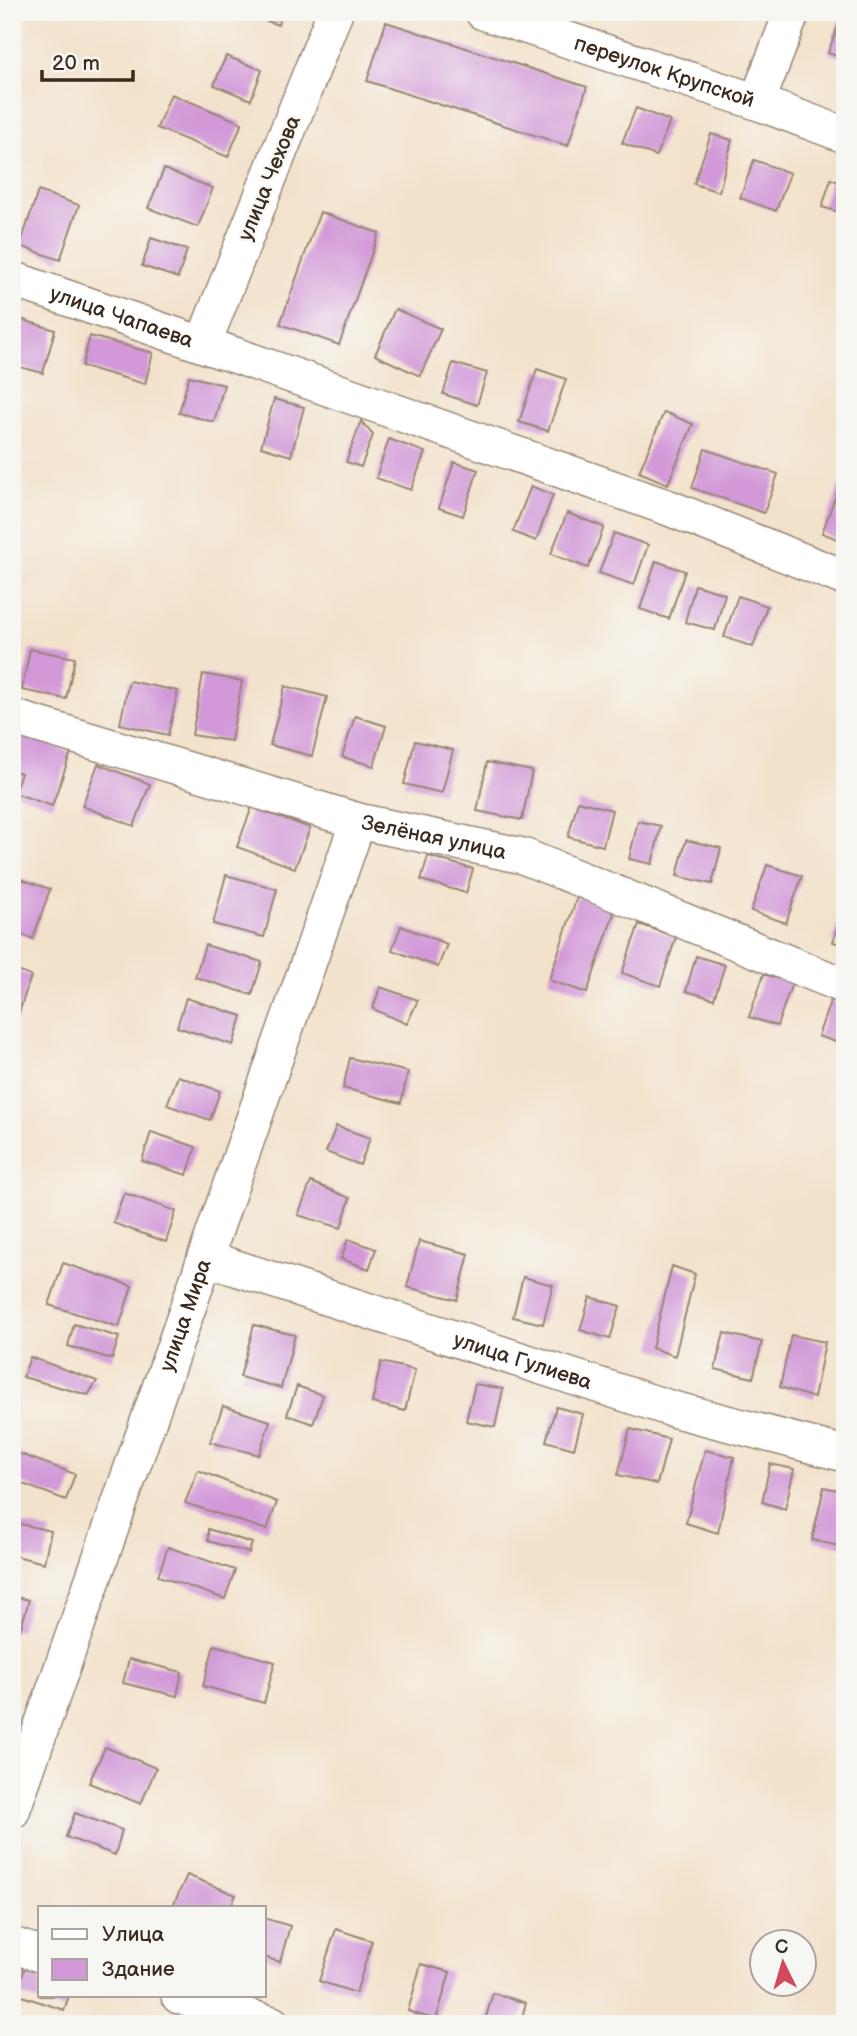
<svg xmlns="http://www.w3.org/2000/svg" width="857" height="2036" font-family="'Balsamiq Sans',sans-serif">
	<rect width="100%" height="100%" fill="#f6f6f2"/>
	<filter id="ink" filterUnits="userSpaceOnUse"><feTurbulence type="fractalNoise" baseFrequency=".0143" numOctaves="2"/><feDisplacementMap in="SourceGraphic" scale="14" xChannelSelector="R" yChannelSelector="G"/><feConvolveMatrix kernelMatrix="1 2 1 2 8 2 1 2 1" color-interpolation-filters="sRGB"/></filter>
	<filter id="wash" filterUnits="userSpaceOnUse"><feTurbulence type="fractalNoise" baseFrequency=".00686" numOctaves="4" result="noise"/><feDisplacementMap in="SourceGraphic" scale="28" xChannelSelector="R" yChannelSelector="G"/><feGaussianBlur stdDeviation="1.57" result="paint"/><feColorMatrix in="noise" values="0 0 0 0 0 0 0 0 0 0 0 0 0 0 0 0 0 1.4 0 .05"/><feComposite in="paint" operator="in"/></filter>
	<g filter="url(#wash)">
		<rect width="100%" height="100%" fill="#f3e2cb"/>
		<g id="blocks">
			<path fill="#d298d8" d="M243 12H282L278 25Z
				M840 20 845 22V59L828 53Z
				M386 22 587 87 568 146 367 81Z
				M226 56 262 70 251 100 214 85Z
				M171 94 242 123 228 157 157 128Z
				M636 108 670 121 656 156 622 143Z
				M711 134 732 140 719 192 694 184Z
				M754 160 790 173 776 211 740 198Z
				M164 169 213 188 198 227 148 208Z
				M831 179 845 184V214L822 207Z
				M38 191 79 205 60 260 20 246Z
				M320 212 379 233 339 345 280 324Z
				M151 238 187 250 178 278 142 266Z
				M395 309 441 329 420 376 375 355Z
				M20 319 55 330 43 373 12 365V341Z
				M90 336 153 353 145 384 82 366Z
				M453 363 487 373 477 405 443 394Z
				M537 369 566 379 548 431 519 422Z
				M189 376 224 385 214 422 179 413Z
				M274 399 304 407 291 456 261 447Z
				M664 412 693 424 668 484 639 472Z
				M361 421 373 435 361 467 346 462Z
				M389 439 425 452 411 490 376 478Z
				M705 449 778 474 764 513 692 488Z
				M454 462 478 470 463 516 439 508Z
				M841 481 845 482V542L822 533Z
				M531 486 553 495 536 541 513 532Z
				M567 513 604 527 588 568 551 554Z
				M614 533 648 545 634 585 599 573Z
				M656 561 685 571 669 619 640 609Z
				M695 585 725 594 715 630 685 622Z
				M12 592 17 593 13 609H12Z
				M738 596 767 606 753 647 724 637Z
				M30 649 75 658 66 699 22 690Z
				M203 674 242 681 231 741 192 735Z
				M129 681 178 691 168 735 120 724Z
				M285 686 327 697 312 756 270 745Z
				M355 716 386 726 374 766 342 757Z
				M12 732 71 752 52 806 14 793 21 773 12 770Z
				M415 741 453 750 442 793 404 784Z
				M487 762 532 771 522 820 477 811Z
				M98 764 150 784 134 826 82 806Z
				M578 801 612 810 603 846 568 837Z
				M252 807 310 828 295 868 237 847Z
				M638 821 661 826 652 864 629 859Z
				M686 840 721 848 712 884 677 876Z
				M428 856 473 869 466 893 421 880Z
				M767 865 802 876 786 923 751 911Z
				M226 875 277 889 264 937 213 924Z
				M12 876 50 889 33 939 12 931Z
				M577 897 615 910 587 993 549 980Z
				M845 901V945L833 942Z
				M639 924 676 937 660 986 622 973Z
				M401 926 447 944 438 967 392 950Z
				M205 945 262 962 252 995 195 977Z
				M696 956 725 965 714 999 686 991Z
				M12 969 31 976 16 1021 12 1020Z
				M764 974 792 983 777 1026 749 1017Z
				M380 987 418 1000 407 1024 373 1009Z
				M186 998 242 1016 233 1045 177 1027Z
				M831 999 845 1004V1045L818 1036Z
				M350 1058 408 1072 401 1103 343 1088Z
				M178 1076 220 1091 210 1120 167 1105Z
				M336 1126 370 1138 360 1165 326 1152Z
				M151 1132 196 1147 187 1175 142 1161Z
				M311 1182 350 1198 341 1228 298 1215Z
				M124 1193 176 1211 166 1242 113 1223Z
				M348 1239 376 1249 369 1269 341 1259Z
				M419 1241 469 1254 457 1300 407 1287Z
				M63 1263 132 1286 119 1327 49 1305Z
				M672 1266 695 1274 675 1356 652 1348Z
				M523 1277 553 1285 543 1324 513 1317Z
				M590 1297 620 1306 610 1339 580 1330Z
				M74 1324 119 1337 112 1359 68 1346Z
				M254 1325 295 1335 281 1388 240 1377Z
				M724 1333 762 1342 753 1378 715 1369Z
				M791 1335 825 1342 814 1398 780 1387Z
				M30 1357 97 1381 88 1395 23 1377Z
				M381 1362 415 1370 405 1411 372 1403Z
				M475 1384 503 1389 495 1427 466 1421Z
				M297 1386 323 1395 313 1424 287 1415Z
				M223 1406 270 1421 259 1455 210 1442Z
				M556 1407 583 1414 574 1449 546 1441Z
				M630 1429 669 1439 657 1484 618 1475Z
				M705 1450 734 1457 718 1533 686 1523Z
				M12 1451 75 1474 66 1500 12 1480Z
				M770 1464 794 1469 785 1509 762 1502Z
				M198 1470 277 1502 267 1530 185 1503Z
				M824 1487 845 1492 844 1547 812 1540Z
				M12 1522 51 1531 44 1563 12 1555Z
				M208 1529 252 1543 249 1553 208 1541Z
				M168 1547 235 1570 225 1599 158 1576Z
				M12 1596 29 1600 20 1631 12 1629Z
				M214 1645 275 1662 264 1703 203 1686Z
				M129 1659 182 1672 177 1696 123 1683Z
				M105 1747 156 1768 141 1804 89 1783Z
				M75 1813 122 1830 115 1855 66 1837Z
				M187 1875 236 1895 230 1908H172Z
				M264 1918 290 1926 280 1962 264 1957Z
				M336 1929 372 1941 356 1993 319 1981Z
				M26 1964 40 1969V1996H69L64 2010 16 1994Z
				M421 1964 450 1972 436 2020 408 2011Z
				M493 1993 526 2003 520 2024H484Z"/>
		</g>
	</g>
	<g filter="url(#ink)">
		<use href="#blocks" fill-opacity="0" stroke="#978674" stroke-width="2"/>
		<g fill="none" stroke-linecap="round" stroke-linejoin="round">
			<g stroke="#978674" stroke-width="38">
				<g id="minor">
					<path d="M335 12 203 344 669 508 845 578"/>
					<path id="s1" d="M483 12 757 102 845 135"/>
					<path d="M757 102 792 12"/>
					<path id="s2" d="M12 279 224 352"/>
					<path id="s3" d="M12 717 358 821 523 856 845 986"/>
					<path id="s4" d="M205 1258 669 1408 845 1454"/>
					<path id="s5" d="M12 1811 358 821"/>
					<path d="M12 1945 40 1954"/>
					<path d="M179 1996 272 2024"/>
				</g>
			</g>
			<use href="#minor" stroke="#fff" stroke-width="35"/>
		</g>
	</g>
	<g text-anchor="middle" stroke-width="5" stroke-linejoin="round" paint-order="stroke">
		<g font-size="21" fill="#3b2a1e" stroke="#f6f6f2">
			<text dy="7" stroke="none"><textPath href="#s1" startOffset="191">переулок Крупской</textPath></text>
			<text transform="translate(269 178) rotate(-68)" y="7">улица Чехова</text>
			<text dy="7" stroke="none"><textPath href="#s2" startOffset="116">улица Чапаева</textPath></text>
			<text dy="7" stroke="none"><textPath href="#s3" startOffset="439">Зелёная улица</textPath></text>
			<text dy="7" stroke="none"><textPath href="#s5" startOffset="525">улица Мира</textPath></text>
			<text dy="7" stroke="none"><textPath href="#s4" startOffset="334">улица Гулиева</textPath></text>
		</g>
	</g>
	<rect width="857" height="2036" fill="none" stroke="#f6f6f2" stroke-width="42"/>
	<rect x="38" y="1906" width="228" height="91" fill="#f6f6f2" stroke="#aba49d" stroke-width="2"/>
	<rect x="52" y="1929" width="35" height="10" fill="#ffffff" stroke="#aba49d" stroke-width="2"/>
	<text x="102" y="1941" font-size="21" fill="#3b2a1e">Улица</text>
	<rect x="52" y="1959" width="35" height="21" fill="#d298d8" stroke="#aba49d" stroke-width="2"/>
	<text x="102" y="1976" font-size="21" fill="#3b2a1e">Здание</text>
	<g transform="translate(783 1963) rotate(355)"><circle r="33" fill="#f6f6f2" stroke="#aba49d" stroke-width="2"/>
	<path d="M0-5L12 26L0 18L-12 26Z" fill="#d1495b"/>
	<text y="-10" font-size="19" font-weight="bold" text-anchor="middle" fill="#3b2a1e">С</text>
	</g>
	<path d="M42 70v10h91v-10" fill="none" stroke="#3b2a1e" stroke-width="3.5"/>
	<text x="52" y="70" font-size="21" fill="#3b2a1e" stroke="#f6f6f2" stroke-width="5" paint-order="stroke">20 m</text>
</svg>
